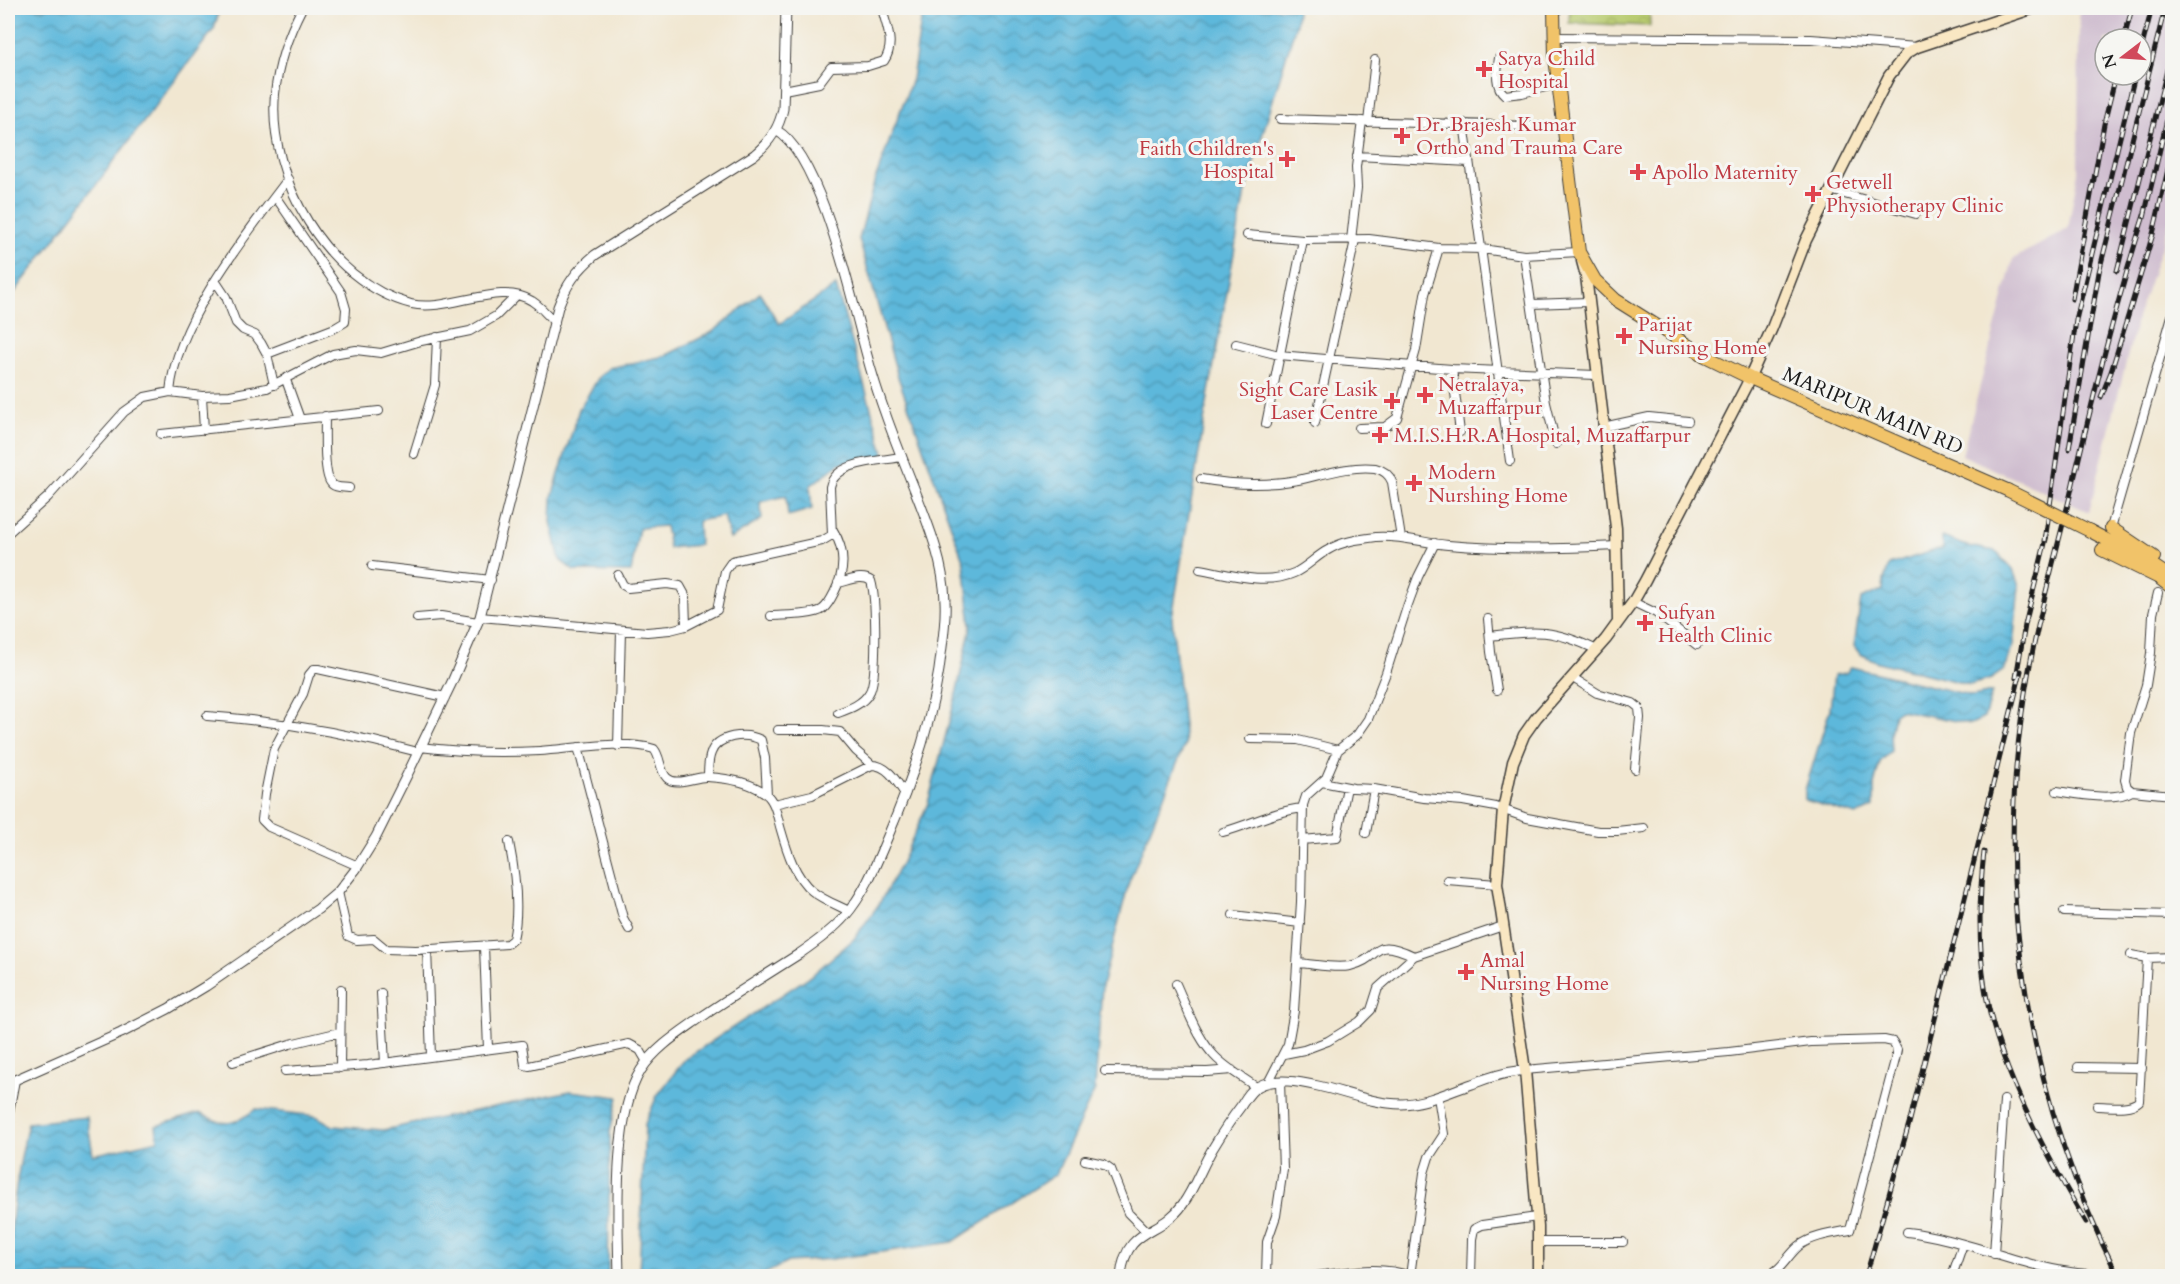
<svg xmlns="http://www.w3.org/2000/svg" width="2180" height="1284" font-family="Cardo,serif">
	<defs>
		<pattern id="park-crowns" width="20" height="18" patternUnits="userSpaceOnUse" patternTransform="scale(1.5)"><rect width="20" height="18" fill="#b8cb6e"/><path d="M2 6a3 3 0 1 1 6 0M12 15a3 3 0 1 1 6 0" fill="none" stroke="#9eae5f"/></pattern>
		<pattern id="water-waves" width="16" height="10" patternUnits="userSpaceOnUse" patternTransform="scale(1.5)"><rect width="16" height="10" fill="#5db8db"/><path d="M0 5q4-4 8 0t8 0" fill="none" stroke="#4c95b1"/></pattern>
	</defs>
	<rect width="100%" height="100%" fill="#f6f6f2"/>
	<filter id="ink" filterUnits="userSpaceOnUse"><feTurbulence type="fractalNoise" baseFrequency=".0167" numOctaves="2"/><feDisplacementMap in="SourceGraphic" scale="12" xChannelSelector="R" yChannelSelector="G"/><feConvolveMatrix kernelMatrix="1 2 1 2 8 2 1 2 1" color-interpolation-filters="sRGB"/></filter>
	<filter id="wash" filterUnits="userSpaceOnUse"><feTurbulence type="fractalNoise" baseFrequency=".008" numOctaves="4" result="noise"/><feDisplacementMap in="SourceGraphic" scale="24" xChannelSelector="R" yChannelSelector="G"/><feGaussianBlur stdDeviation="1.35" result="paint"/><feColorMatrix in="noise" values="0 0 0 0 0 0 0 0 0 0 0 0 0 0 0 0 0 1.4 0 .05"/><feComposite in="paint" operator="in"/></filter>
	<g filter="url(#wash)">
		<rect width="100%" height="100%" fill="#f1e7d1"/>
		<path fill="#cfbdcf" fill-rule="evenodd" d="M2079 8H2172V215L2137 318 2089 512 1962 455 2013 259 2068 229 2078 172ZM2105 39H2141V75H2105Z"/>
		<path fill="url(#park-crowns)" stroke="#6a7445" stroke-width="1.5" d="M1570 8H1649L1650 26 1569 23Z"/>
		<path fill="url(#water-waves)" stroke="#3c6a7c" stroke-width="1.5" d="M8 8H220L214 29 8 301Z
			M923 8H1297L1296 24 1245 192 1207 403 1172 618 1185 744 1129 882 1102 986 1095 1089 1056 1174 953 1242 831 1259 788 1262 760 1276H639L645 1124 657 1096 685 1059 812 975 854 939 879 904 902 862 928 803 955 699 971 626 964 563 898 377 859 239 874 183 912 79Z
			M836 286 885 457 840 463 810 486 812 509 788 516 786 496 760 502 762 519 730 539 724 516 698 521 699 545 669 548 665 526 639 528 631 572 574 571 560 560 551 522 552 497 579 409 599 377 609 368 665 356 714 331 760 293 779 324Z
			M1942 537 1967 546 1995 551 2013 570 2019 586 2013 645 2004 670 1991 679 1970 685 1878 662 1860 654 1854 646 1861 599 1883 590 1884 580 1889 565 1942 548Z
			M1851 667 1973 696 1992 692 1984 718 1971 724 1900 710 1894 714 1890 734 1891 751 1880 762 1874 785V807L1856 815 1805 800V790L1830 709 1834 675 1846 673Z
			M570 1091 618 1097 610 1132 608 1276H9C9 1225 17 1173 28 1123L87 1117 93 1155 158 1140 156 1126 199 1113C226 1126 231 1127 256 1109L316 1116 333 1126 383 1130Z"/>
	</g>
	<g filter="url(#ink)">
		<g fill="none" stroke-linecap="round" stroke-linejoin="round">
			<g stroke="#3c3a37" stroke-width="10">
				<path id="minor" d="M302 8C289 33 278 65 275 94 267 178 327 282 411 304 448 313 500 280 532 301 540 306 548 315 555 323
					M1554 37 1811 39 1917 47
					M1499 58C1497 71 1494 86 1505 95L1522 93 1558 84
					M784 90 819 83 831 67 868 66 884 61C896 43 886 27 882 8
					M1280 119 1564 127
					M1368 122 1375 60
					M1464 123 1510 461
					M1357 156 1469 162
					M1830 190 1916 214
					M1247 235 1303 240 1369 239 1439 248 1482 249 1524 255 1579 252
					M1351 240 1357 188 1356 167 1362 121
					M1524 255 1546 403 1556 444
					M216 282 226 297 236 323 243 330 255 335 261 343 267 354 274 385
					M1532 304 1588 302
					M1236 344 1279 355 1349 361 1452 369 1596 375
					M267 354 335 328 345 322 346 309 341 292 275 196
					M1452 369 1460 432
					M286 380 300 419
					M170 392C176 322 246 234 288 179
					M202 396 204 430
					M325 416C325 429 323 474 331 483 334 488 343 487 349 488
					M1315 423 1355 240
					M1266 424 1303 240
					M1603 427 1649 417 1688 421
					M1359 428 1385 427 1397 418 1416 350 1425 294 1439 248
					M161 434 379 411
					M414 454 435 385 437 337
					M1201 479C1234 485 1265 486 1298 480 1322 475 1350 465 1375 468 1384 470 1389 474 1392 482L1401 538
					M2111 528 2172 316
					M8 533 48 497 124 412 145 397 170 392 202 396 230 395 267 388 333 354 356 350 381 353 421 341 470 331 496 316 516 296
					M372 566 491 580
					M1200 569C1229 574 1265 586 1294 573 1306 568 1316 556 1328 550 1342 541 1360 539 1376 537 1400 535 1424 543 1448 545 1504 550 1561 549 1617 546
					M618 575 623 585 628 588 667 584 680 586 685 595 686 626
					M2158 593 2153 614 2151 653 2146 685 2131 733 2125 780 2127 787 2132 791 2172 795
					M1633 602 1656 613 1697 645
					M771 616C784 615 813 616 823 609 828 605 831 599 834 593 845 572 846 551 833 530
					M480 617 647 632 670 630 686 626 717 610 725 571 732 561 822 541 832 535 830 487C835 461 880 461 902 457
					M417 618 441 616 478 622
					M1488 619 1491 652 1497 690
					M1490 636C1536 630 1554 629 1597 650
					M1573 678 1597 693 1633 703 1639 708 1640 718 1635 769
					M838 713C849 709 863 704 869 693 878 680 876 597 871 581 862 574 849 581 838 583
					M207 716C279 721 348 733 418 752
					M778 730H823L840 732 856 751 872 765
					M1250 739 1298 740 1338 750
					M618 746 621 631
					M420 747C459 752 500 753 540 751 571 749 625 739 654 749 661 757 659 770 667 778 677 787 696 776 707 777 725 778 750 782 765 793 776 802 777 817 781 830 787 851 795 877 812 891 823 900 837 905 849 911
					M578 747 623 918 629 929
					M708 777C708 769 708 760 711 753 717 735 746 732 761 740L765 758 767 795
					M1322 782 1353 788 1374 789 1424 798 1463 801 1496 807 1527 818 1598 831H1617L1644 828
					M2057 791C2077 794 2114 802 2132 791
					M774 804 812 795 872 765C888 765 897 782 905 794
					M1223 832C1250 825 1274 811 1303 808
					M1366 833 1374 789
					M1302 840 1337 837 1347 787
					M358 866 269 827 262 820 265 794 274 749 303 694 309 675 314 669H318L445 697
					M1447 880 1497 884
					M338 892 348 936 357 940 374 939 386 949 416 950 507 944 513 939C520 909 515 872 509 842
					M2064 912 2172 915
					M1233 915 1300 923
					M484 946 488 1049
					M427 949 431 1056
					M2131 955 2147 958 2172 957
					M1298 963C1314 964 1333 969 1350 966 1383 959 1369 935 1414 956
					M1176 984C1186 1006 1195 1033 1211 1052 1222 1066 1241 1076 1256 1087
					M381 993 385 1063
					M1284 1054 1304 1050 1328 1041 1359 1022 1371 1010 1378 988 1414 956 1503 926
					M233 1062 290 1044 340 1032
					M2078 1067 2142 1068
					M340 1068 341 989
					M1525 1070 1729 1052 1811 1042 1884 1040 1893 1042 1897 1050 1895 1060 1850 1230C1834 1233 1811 1236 1799 1246 1787 1256 1782 1270 1767 1276
					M285 1071 368 1065 522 1045 525 1065 529 1066 629 1044 640 1050 647 1062
					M1105 1071 1207 1072 1232 1070
					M1268 1083 1288 1044 1294 1011 1301 902 1303 805 1306 796 1326 778 1338 750 1357 735 1368 719 1386 673 1407 607 1418 577 1435 543
					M2097 1106C2110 1106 2129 1110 2139 1101L2147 958
					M8 1117 15 1080
					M1085 1160 1104 1164 1111 1169 1128 1213 1147 1232
					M1907 1232C1969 1239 2026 1270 2088 1274
					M1538 1242H1623
					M1994 1254 2004 1100
					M1266 1276 1267 1242 1276 1216 1283 1169 1280 1082
					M1316 1276C1344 1272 1382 1265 1409 1276
					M1410 1276 1424 1173 1429 1157 1444 1134 1438 1097
					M1471 1276 1472 1239 1474 1229 1482 1225 1537 1217
					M1952 1276 1963 1244"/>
			</g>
			<g stroke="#3c3a37" stroke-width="11">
				<path id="tertiary" d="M8 1083 121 1033 168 1009 206 986 318 909 338 892 356 869 376 837 410 769 452 682 480 617 558 307C566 285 577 270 595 255L754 155C769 143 779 129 783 109L786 8
					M619 1276C618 1222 612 1116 641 1070 655 1048 679 1033 700 1018 732 996 766 975 799 954 815 943 832 931 845 916 865 893 876 864 888 836 914 775 935 713 942 647 944 632 946 617 945 601 944 562 928 524 914 488 896 443 878 398 866 352 852 301 821 155 776 130
					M1121 1276C1126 1225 1160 1237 1183 1204 1195 1187 1202 1166 1213 1148 1222 1133 1231 1119 1241 1106 1246 1098 1251 1089 1259 1086 1276 1077 1300 1082 1318 1086 1346 1092 1373 1104 1402 1104 1427 1103 1449 1092 1472 1084 1489 1077 1507 1072 1525 1070"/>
			</g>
			<g stroke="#3c3a37" stroke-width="13">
				<path id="secondary" d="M1582 261 1586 276 1616 528 1618 621
					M1538 1276V1227L1525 1070 1497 884 1503 810 1513 762 1524 735 1536 718 1606 639 1633 602 1645 581 1746 386 1772 328 1806 240 1889 76 1906 54 1917 47 2034 8"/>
			</g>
			<g stroke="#3c3a37" stroke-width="14">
				<path id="primary" d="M1554 8 1555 58 1579 252 1595 280 1616 300 1705 356 1750 378 2007 490
					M2111 528 2154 557
					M2090 531 2145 560 2172 578
					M2102 550 2159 578 2172 588"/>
			</g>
			<use href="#minor" stroke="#fff" stroke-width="8"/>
			<use href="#tertiary" stroke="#fff" stroke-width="9"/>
			<use href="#secondary" stroke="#f9e7c3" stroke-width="10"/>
			<use href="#primary" stroke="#f1c369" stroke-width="12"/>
			<g stroke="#1c1c1c" stroke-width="5">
				<path id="rail" d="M2124 39 2132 8
					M2141 50 2152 8
					M2144 217 2172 98
					M2117 271 2172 50
					M2072 299 2104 124 2116 75
					M2101 397 2111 372 2153 234 2172 152
					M2069 449 2099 272 2165 8
					M2045 541 2076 320 2135 75
					M2016 678 2025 625 2047 535
					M1984 852C1979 897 1978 943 1985 988 1996 1063 2047 1157 2086 1222
					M1866 1276 1910 1120 2021 671
					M2118 1276C2031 1105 1995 904 2022 713 2032 639 2053 565 2071 492 2093 397 2116 302 2146 209"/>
			</g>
			<use href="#rail" stroke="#f6f6f2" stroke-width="3" stroke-dasharray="9" stroke-linecap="butt"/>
			<g stroke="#3c3a37" stroke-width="14" stroke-linecap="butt">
				<path id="primary-bridge" d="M2007 490 2090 531"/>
			</g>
			<use href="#primary-bridge" stroke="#f1c369" stroke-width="12"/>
		</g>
	</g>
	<g fill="#e0444e" stroke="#f6f6f2" stroke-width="2">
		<path d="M1481 60h6v6h6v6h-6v6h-6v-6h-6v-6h6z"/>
		<path d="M1399 127h6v6h6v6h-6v6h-6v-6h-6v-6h6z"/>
		<path d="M1284 150h6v6h6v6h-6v6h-6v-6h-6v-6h6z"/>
		<path d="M1635 163h6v6h6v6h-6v6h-6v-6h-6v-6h6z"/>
		<path d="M1810 185h6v6h6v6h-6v6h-6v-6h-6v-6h6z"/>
		<path d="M1621 327h6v6h6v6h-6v6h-6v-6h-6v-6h6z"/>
		<path d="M1422 386h6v6h6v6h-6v6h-6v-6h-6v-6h6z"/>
		<path d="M1389 392h6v6h6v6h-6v6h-6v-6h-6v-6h6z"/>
		<path d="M1377 426h6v6h6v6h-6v6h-6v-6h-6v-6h6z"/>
		<path d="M1411 474h6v6h6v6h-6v6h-6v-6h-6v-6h6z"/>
		<path d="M1642 614h6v6h6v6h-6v6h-6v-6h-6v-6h6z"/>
		<path d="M1463 963h6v6h6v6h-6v6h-6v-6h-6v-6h6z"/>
	</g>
	<g text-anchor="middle" stroke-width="6" stroke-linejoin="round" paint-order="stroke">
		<g font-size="20" fill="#be3a42" stroke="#f6f6f2" text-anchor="start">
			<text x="1498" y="65">Satya Child<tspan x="1498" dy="23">Hospital</tspan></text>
			<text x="1416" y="131">Dr. Brajesh Kumar<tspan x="1416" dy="23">Ortho and Trauma Care</tspan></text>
			<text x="1274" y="155" text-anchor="end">Faith Children's<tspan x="1274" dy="23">Hospital</tspan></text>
			<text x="1652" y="179">Apollo Maternity</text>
			<text x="1826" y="189">Getwell<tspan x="1826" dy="23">Physiotherapy Clinic</tspan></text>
			<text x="1638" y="331">Parijat<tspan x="1638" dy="23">Nursing Home</tspan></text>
			<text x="1438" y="391">Netralaya,<tspan x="1438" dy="23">Muzaffarpur</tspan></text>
			<text x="1378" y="396" text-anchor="end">Sight Care Lasik<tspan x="1378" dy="23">Laser Centre</tspan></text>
			<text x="1394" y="442">M.I.S.H.R.A Hospital, Muzaffarpur</text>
			<text x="1428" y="479">Modern<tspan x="1428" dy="23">Nurshing Home</tspan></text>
			<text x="1658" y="619">Sufyan<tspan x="1658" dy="23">Health Clinic</tspan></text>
			<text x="1480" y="967">Amal<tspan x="1480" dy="23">Nursing Home</tspan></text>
		</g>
		<g font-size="20" fill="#1c1c1c" stroke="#f6f6f2">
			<text transform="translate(1873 410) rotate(23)" y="7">MARIPUR MAIN RD</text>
		</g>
	</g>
	<rect width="2180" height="1284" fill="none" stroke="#f6f6f2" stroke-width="30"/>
	<g transform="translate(2123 57) rotate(253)"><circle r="28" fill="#f6f6f2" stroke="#9f9f9c" stroke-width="1.5"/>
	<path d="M0-4.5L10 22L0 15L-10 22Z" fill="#d1495b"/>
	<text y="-9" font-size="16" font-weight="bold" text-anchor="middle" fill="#1c1c1c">N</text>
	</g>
</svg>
